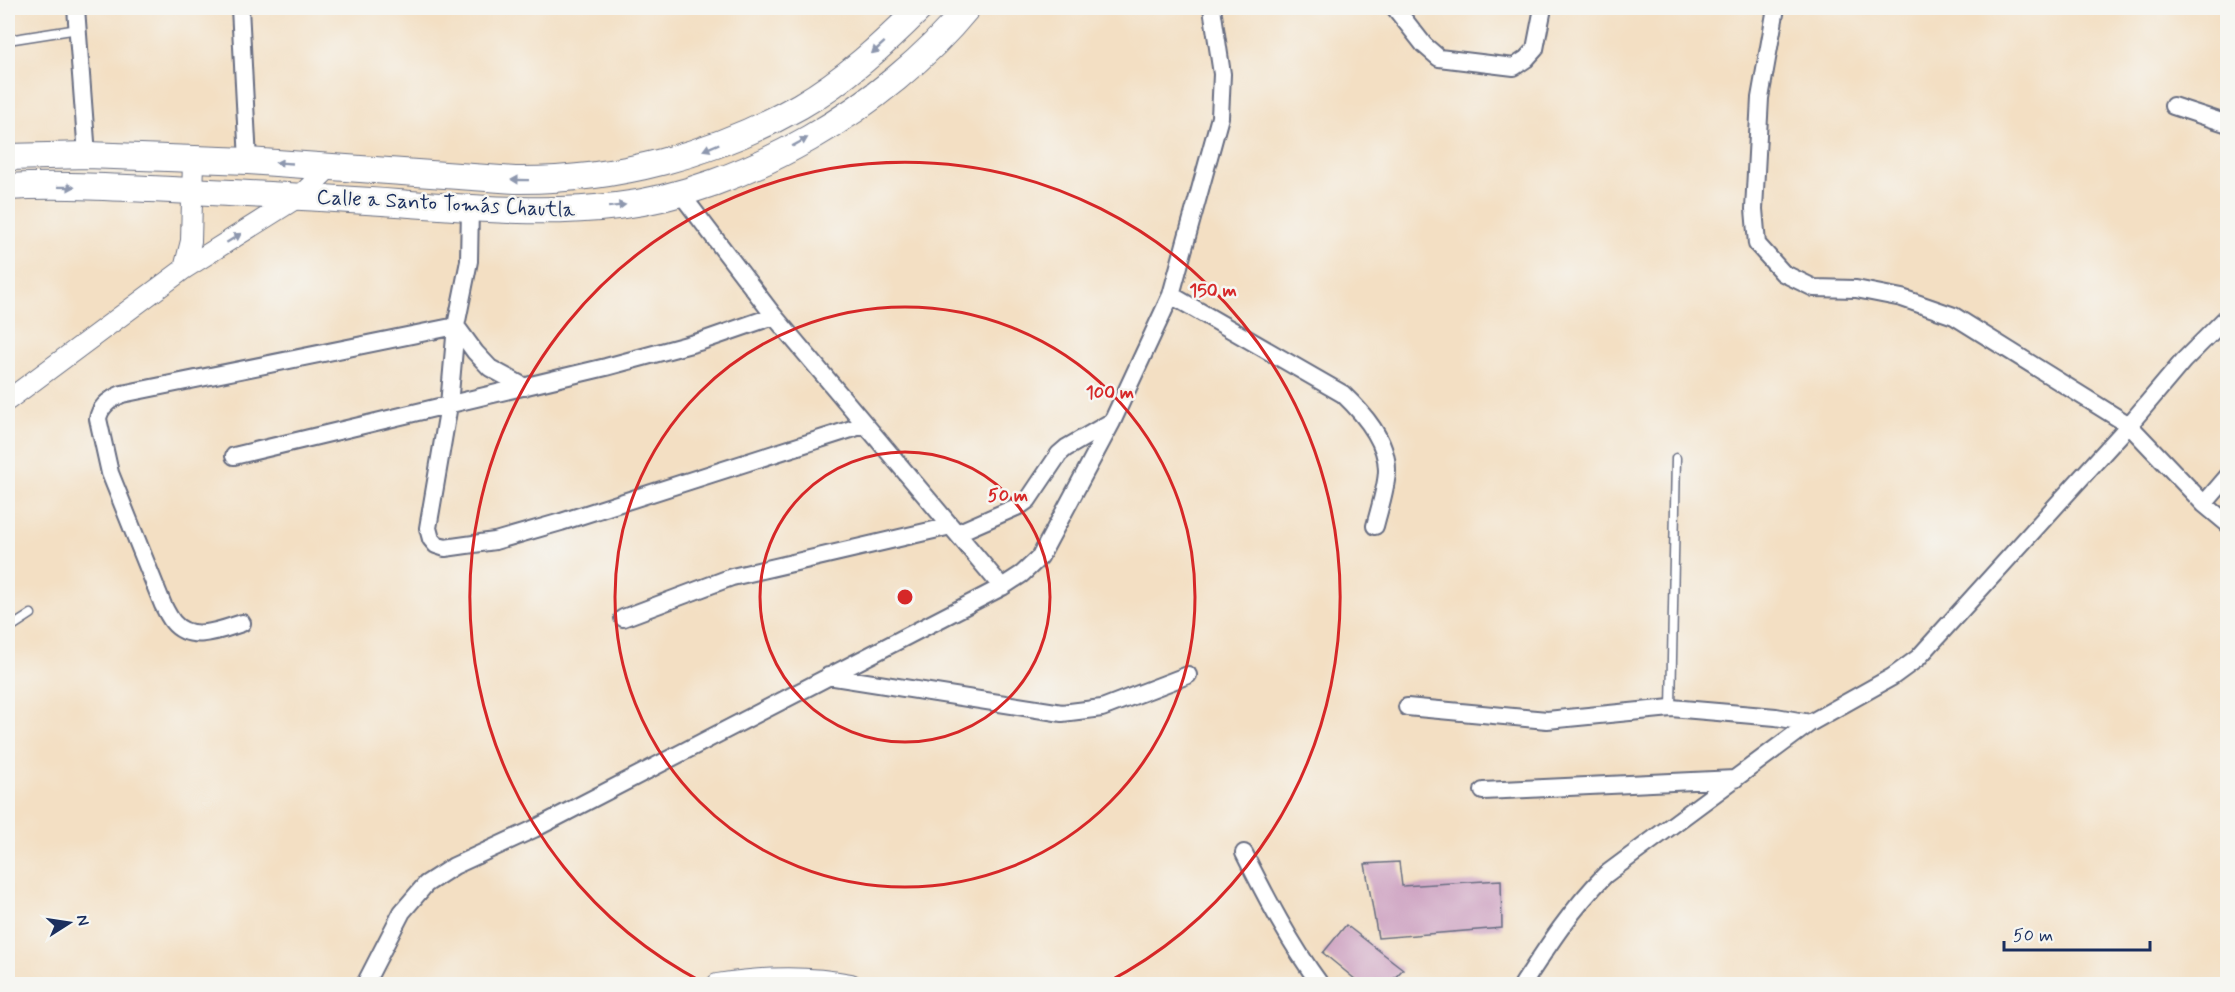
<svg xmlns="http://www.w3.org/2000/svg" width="2235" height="992" font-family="Mynerve,sans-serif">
	<rect width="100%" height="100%" fill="#f6f6f2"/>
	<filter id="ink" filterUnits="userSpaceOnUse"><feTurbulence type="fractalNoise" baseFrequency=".0167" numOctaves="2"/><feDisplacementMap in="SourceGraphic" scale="12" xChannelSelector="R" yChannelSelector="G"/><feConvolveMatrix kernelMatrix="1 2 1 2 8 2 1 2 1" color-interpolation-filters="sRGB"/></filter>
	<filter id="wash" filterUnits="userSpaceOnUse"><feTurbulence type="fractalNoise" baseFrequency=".008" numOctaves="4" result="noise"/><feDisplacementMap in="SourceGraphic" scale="24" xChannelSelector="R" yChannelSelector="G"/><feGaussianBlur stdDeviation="1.35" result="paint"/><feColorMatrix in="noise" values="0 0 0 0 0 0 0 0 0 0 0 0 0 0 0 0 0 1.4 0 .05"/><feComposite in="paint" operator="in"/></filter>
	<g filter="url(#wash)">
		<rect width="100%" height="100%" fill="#f3dfc3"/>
		<g id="blocks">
			<path fill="#cfa5c3" d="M1399 862 1402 886 1501 880 1502 928 1378 938 1365 864Z
				M1346 925 1403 969 1389 984H1361L1323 953Z"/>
		</g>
	</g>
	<g filter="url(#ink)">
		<use href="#blocks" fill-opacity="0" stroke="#676d81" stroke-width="1.5"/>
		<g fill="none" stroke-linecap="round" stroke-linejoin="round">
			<g stroke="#676d81" stroke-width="11">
				<path id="service" d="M8 40 78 29
					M8 629 31 614
					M1671 708 1676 458"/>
			</g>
			<g stroke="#676d81" stroke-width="20">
				<path id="minor" d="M76 8 87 155
					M240 8 248 161
					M1395 8 1424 45 1439 58 1514 67 1526 59 1535 49 1543 8
					M1776 8 1760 98 1754 209 1757 244 1783 273 1814 288 1856 289 1902 298 1954 316 2129 425 2204 504 2228 524
					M2173 106 2228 124
					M681 194 774 316 1002 587
					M470 208 469 261 456 326 449 405 428 528 431 539 436 545 445 548 495 541 561 522 864 425
					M1171 295 1343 394C1363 413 1387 440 1387 470 1387 486 1379 510 1375 526
					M234 456 606 367 702 341 774 316
					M2204 504 2228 476
					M957 533 1021 505 1028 500 1059 454 1066 448 1111 422
					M623 618 732 577 951 526
					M242 623C221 630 190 643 173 622 169 617 166 611 163 605L110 473 98 419C100 406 110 399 122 394L456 326 475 352 490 368 525 387
					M828 676 1062 713 1102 708 1188 675
					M1407 707 1547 720 1671 708 1776 717 1810 723
					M1483 791 1735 779
					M1244 853C1267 899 1290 943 1320 984
					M365 984 402 912 426 884 454 866 534 829 1002 587 1022 574 1040 557 1112 422 1171 295 1220 117 1222 74 1212 8
					M1523 984C1549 944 1571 910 1605 875L1810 723 1892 677 1918 658 2129 425 2183 361 2228 316"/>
			</g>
			<g stroke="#676d81" stroke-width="22">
				<path id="tertiary" d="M184 269 191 241 193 159
					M8 400 184 269 300 196 331 166
					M717 984C762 977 806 975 851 984"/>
			</g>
			<g stroke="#676d81" stroke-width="28">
				<path id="primary" d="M8 157 87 155 248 161 515 180C615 181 713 155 800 106 845 80 884 44 920 8
					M8 187C55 184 104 187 151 189 233 193 315 197 397 203 470 208 544 215 617 206 744 191 887 106 967 8"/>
			</g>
			<use href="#service" stroke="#fff" stroke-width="8"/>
			<use href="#minor" stroke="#fff" stroke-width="16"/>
			<use href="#tertiary" stroke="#fff" stroke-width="20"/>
			<use href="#primary" stroke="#fff" stroke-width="26"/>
		</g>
		<defs><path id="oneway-solid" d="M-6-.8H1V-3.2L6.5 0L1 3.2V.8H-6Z" transform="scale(1.5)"/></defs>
		<g fill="#8d97ae">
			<use href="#oneway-solid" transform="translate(878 48) rotate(138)"/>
			<use href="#oneway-solid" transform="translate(800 142) rotate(-29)"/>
			<use href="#oneway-solid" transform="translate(711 147) rotate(157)"/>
			<use href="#oneway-solid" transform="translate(284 163) rotate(-177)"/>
			<use href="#oneway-solid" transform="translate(520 180) rotate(-179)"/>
			<use href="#oneway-solid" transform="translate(66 187) rotate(1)"/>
			<use href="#oneway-solid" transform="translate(617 206) rotate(-7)"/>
			<use href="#oneway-solid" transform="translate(234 238) rotate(-32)"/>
		</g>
	</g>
	<g fill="none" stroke="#d62828" stroke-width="3">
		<circle cx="905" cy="597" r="145"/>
		<circle cx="905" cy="597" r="290"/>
		<path d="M704 983A435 435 0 1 1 1106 983"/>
	</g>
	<g text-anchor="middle" stroke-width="5" stroke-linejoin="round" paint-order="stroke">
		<g font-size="21" fill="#1b2f5e" stroke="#f6f6f2">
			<text transform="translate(446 203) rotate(3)" y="7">Calle a Santo Tomás Chautla</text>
		</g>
	</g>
	<circle cx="905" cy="597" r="9" fill="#d62828" stroke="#f6f6f2" stroke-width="3"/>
	<g font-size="18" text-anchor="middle" font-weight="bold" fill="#d62828" stroke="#f6f6f2" stroke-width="5" stroke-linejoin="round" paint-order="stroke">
		<text x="1213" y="296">150 m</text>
		<text x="1110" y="398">100 m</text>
		<text x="1008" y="501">50 m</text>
	</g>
	<rect width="2235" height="992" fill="none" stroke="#f6f6f2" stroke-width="30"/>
	<g transform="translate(69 923) rotate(78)" stroke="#f6f6f2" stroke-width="4.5" paint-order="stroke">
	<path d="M0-4.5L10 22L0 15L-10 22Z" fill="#1b2f5e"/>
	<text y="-9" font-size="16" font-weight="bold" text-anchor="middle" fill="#1b2f5e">N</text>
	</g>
	<path d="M2004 941v9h146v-9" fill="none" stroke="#1b2f5e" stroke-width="3"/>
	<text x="2013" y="941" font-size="18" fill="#1b2f5e" stroke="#f6f6f2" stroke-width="4.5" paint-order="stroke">50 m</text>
</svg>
